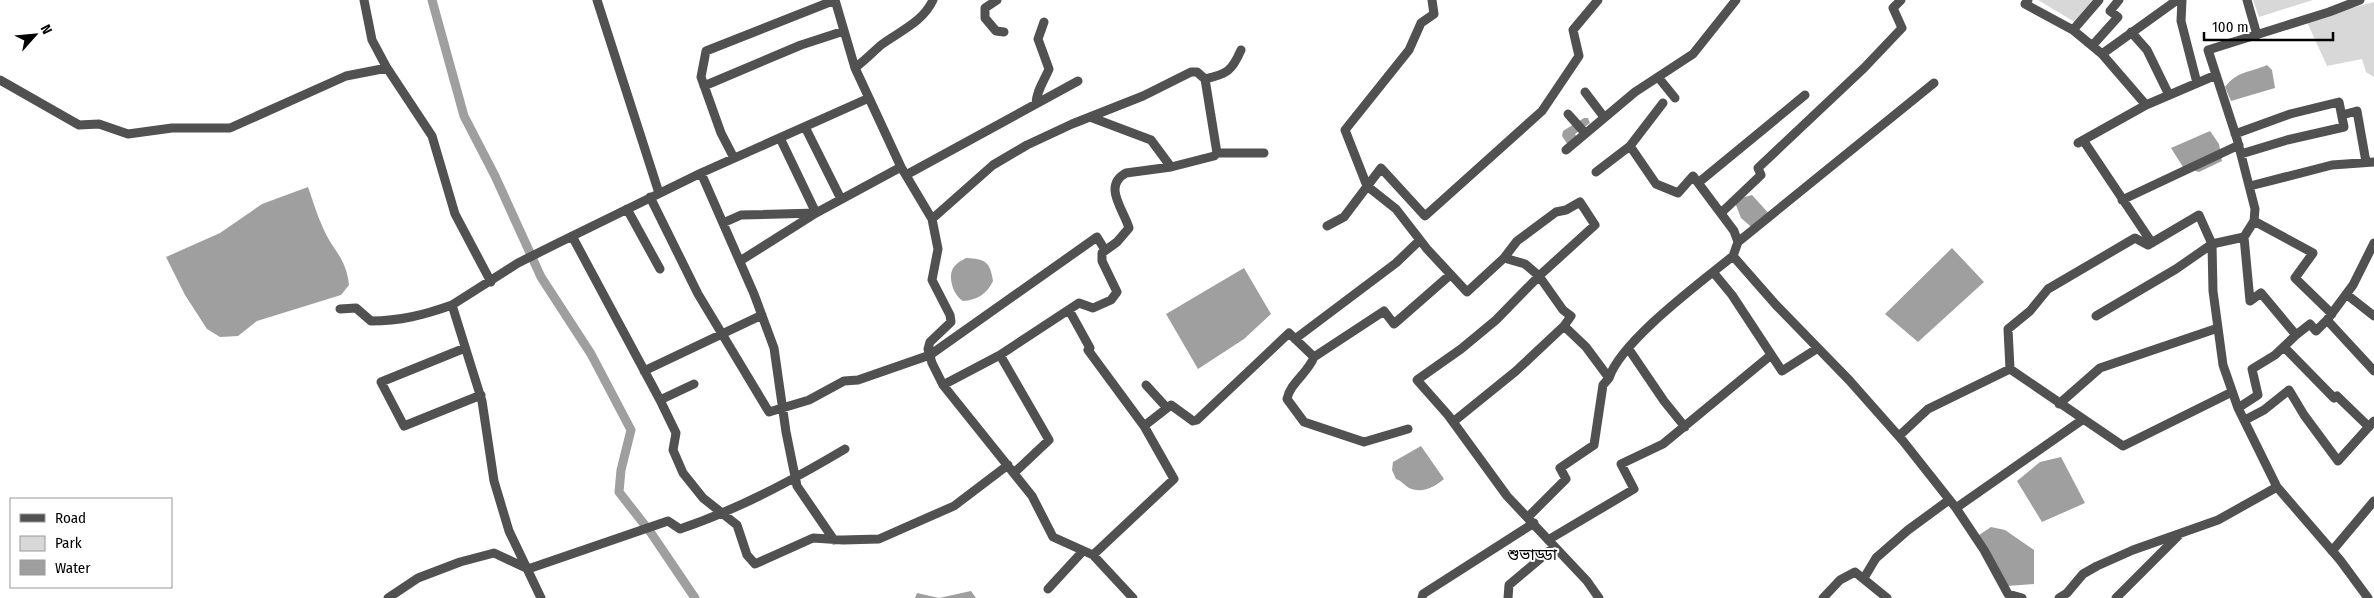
<svg xmlns="http://www.w3.org/2000/svg" width="2374" height="598" font-family="'Fira Sans Condensed','Noto Sans Bengali',sans-serif">
	<rect width="100%" height="100%" fill="#fff"/>
	<path fill="#d8d8d8" d="M2038 0H2099L2078 24Z
		M2253 0H2313L2259 17Z
		M2374 2V77L2366 72 2362 59 2327 66 2306 20Z"/>
	<path fill="#9f9f9f" d="M2267 65 2272 70 2275 88 2231 101 2225 87C2237 71 2249 73 2267 65Z
		M1584 118H1588L1590 123 1575 134 1578 139 1568 145 1562 136 1563 131Z
		M2210 131 2219 144 2222 161 2199 172 2183 167 2171 148Z
		M308 187C313 201 317 215 323 228 333 251 346 257 349 285L341 295 257 321 238 336 220 337 207 329 185 295 166 257 220 233 262 204Z
		M1752 195 1772 217 1757 232 1741 218 1734 200Z
		M1952 248 1984 282 1918 342 1885 314Z
		M966 258C985 259 990 261 993 281 987 294 977 300 963 301 958 298 955 293 953 288 948 272 952 265 966 258Z
		M1244 268 1271 314 1244 339 1198 369 1166 314Z
		M1421 446 1444 479C1434 487 1423 494 1409 488 1404 485 1402 481 1396 479L1392 470 1393 462Z
		M2061 457 2085 503 2042 522 2017 481 2040 462Z
		M1991 527 2005 530 2034 550V584L2007 586 1979 535Z
		M971 591 976 598H915L917 593 939 598Z"/>
	<g fill="none" stroke-linecap="round" stroke-linejoin="round">
		<path stroke="#9f9f9f" stroke-width="9" d="M432 0 464 116 495 176 541 277 591 354 631 430 621 470 619 492 651 533 695 598"/>
		<path stroke="#515151" stroke-width="9" d="M364 0 372 40 387 68 432 136 455 214 491 282
			M597 0 659 193
			M835 0 855 68 869 98
			M997 0 985 8V18L996 31 1004 32
			M1432 0 1434 14 1421 23 1409 50 1345 130 1367 186 1396 209 1427 249 1467 292 1504 258 1525 264 1539 276 1595 225 1580 202 1566 210 1556 212 1517 241 1504 258
			M2028 0 2025 4 2073 30
			M2099 0 2073 30 2102 54
			M2182 0 2181 21 2197 83
			M2247 0 2257 35
			M2360 0 2329 12 2208 50 2237 139 2255 209 2254 221 2244 237 2212 244 2213 291 2223 365 2238 408 2277 487 2340 560 2368 598
			M2131 32 2147 50 2169 95
			M2092 46 2118 17 2110 11 2119 0
			M855 68C864 61 872 53 881 45 900 31 923 22 933 0
			M1658 77 1675 98
			M1205 79 1217 153
			M0 80 79 125 99 124 128 134 172 128H230L346 76 387 68
			M704 86 801 45 844 31
			M1585 92 1604 117
			M1036 104C1036 92 1044 81 1049 69L1038 39 1044 22
			M2146 105 2102 54 2177 0
			M1568 114 1585 133
			M2342 115 2357 111 2366 162
			M1090 117 1151 140 1171 167
			M805 127 841 199
			M2235 134 2290 114 2339 102 2344 127 2287 140 2241 154
			M2083 140 2152 243
			M2078 143 2146 105 2216 75
			M1630 146 1656 184 1678 193 1693 176 1734 231 1738 242 1733 256
			M1566 150 1635 92 1693 54 1736 0
			M734 158 721 133 701 77 706 51 835 0
			M1596 172 1630 146 1663 103
			M701 173 754 294 774 348 786 432 797 486 834 540
			M906 175 1078 81
			M1698 183 1805 95
			M2250 186 2332 165 2374 162
			M650 197 698 294 769 412 809 400 844 381 858 380 930 355 1097 237 1105 250
			M2122 200 2239 145
			M627 209 660 269
			M1721 213 1761 175 1758 168 1864 68 1902 28 1893 8 1901 0
			M932 219 993 165 1027 145 1072 124 1143 96 1191 72H1197L1205 79C1227 74 1232 71 1241 50
			M2254 221 2313 253 2295 278 2332 314
			M723 223 741 215 816 213 901 167
			M1327 226 1344 217 1381 168 1425 216 1542 111 1579 56 1573 30 1598 0
			M572 236 660 400 694 384
			M2244 237 2250 301 2261 293 2296 335 2310 324 2316 331 2327 320
			M1738 242 1934 83
			M2374 243 2353 285 2327 320 2374 371
			M740 261 816 213 780 138
			M1713 272 1732 295 1782 371 1818 348
			M2346 294 2374 316
			M340 309 356 308 371 321C400 321 424 315 452 305
			M1069 310 1090 348 1088 350 1144 426 1174 479 1093 555
			M1295 339 1396 263 1420 240
			M2284 347 2334 398 2337 396 2369 427
			M465 348 381 382 404 426 481 395
			M1628 348 1664 401 1685 427
			M1000 355 1049 440 1014 473
			M1314 357C1308 373 1290 383 1287 399L1304 422 1364 442 1408 429
			M2010 369 2008 329 2030 311 2048 289 2135 238 2148 245 2199 215 2212 244 2176 269 2096 316
			M644 371 762 315
			M943 385 1000 355 1079 303 1093 308 1111 300 1117 292 1102 261V253L1117 242 1129 228C1124 210 1102 186 1126 173L1171 167 1214 156 1217 153H1264
			M1146 385 1167 408
			M660 400 676 433 673 450 683 473 703 498 737 525 747 555 755 564 813 538 843 540 879 539 954 506 1008 465
			M2059 404 2100 368 2218 328
			M2238 408 2258 395 2252 369 2275 355 2296 335
			M2245 420 2264 410 2289 390 2304 415 2338 461 2374 421
			M1453 422 1516 371 1564 326
			M1144 426 1171 405 1193 421 1197 420 1289 333 1314 357 1384 311 1394 324 1450 275
			M1899 436 1928 409 2010 369 2123 446 2232 392
			M1956 508 2082 420
			M1528 517 1566 479 1560 468 1594 445 1603 385 1609 378
			M1548 540 1634 489 1621 464 1663 444 1771 355
			M2332 551 2374 501
			M1864 578 1876 558 1908 530 1949 500
			M1048 589 1083 551
			M388 598 418 578 460 562 494 553 528 569 668 521 680 529C739 509 791 481 845 449
			M541 598 509 531 494 481 482 401 452 305 518 263 554 245 701 173 869 98 901 167 932 219 938 249 932 280 950 315 951 322 930 342 928 349 932 363 943 385 1032 496 1053 537 1093 555 1133 598
			M1422 598 1423 594 1534 523
			M1508 598 1509 585 1554 547
			M1599 598 1587 581 1507 496 1448 415 1417 380 1461 349 1496 320 1539 276 1563 310 1571 316 1564 326 1586 347 1609 378C1621 341 1701 282 1733 256L1776 305 1849 380 1903 441 1956 508 1984 550 2008 594 2022 598
			M1823 598 1840 580 1855 572 1887 598
			M2059 598 2067 593 2083 574 2097 566 2133 550 2218 520 2277 487
			M2116 598 2179 535"/>
	</g>
	<g text-anchor="middle" stroke-width="4" stroke-linejoin="round" paint-order="stroke">
		<g font-size="16" fill="#000" stroke="#fff">
			<text x="1532" y="560">শুভাড্ডা</text>
		</g>
	</g>
	<rect x="10" y="498" width="162" height="90" fill="#ffffff" stroke="#999999"/>
	<rect x="20" y="514" width="25" height="8" fill="#515151" stroke="#999999"/>
	<text x="55" y="523" font-size="15" fill="#000000">Road</text>
	<rect x="20" y="536" width="25" height="15" fill="#d8d8d8" stroke="#999999"/>
	<text x="55" y="548" font-size="15" fill="#000000">Park</text>
	<rect x="20" y="560" width="25" height="15" fill="#9f9f9f" stroke="#999999"/>
	<text x="55" y="573" font-size="15" fill="#000000">Water</text>
	<g transform="translate(35 35) rotate(63)" stroke="#ffffff" stroke-width="4" paint-order="stroke">
	<path d="M0-4L9 19L0 12L-9 19Z" fill="#000000"/>
	<text y="-8" font-size="14" font-weight="bold" text-anchor="middle" fill="#000000">N</text>
	</g>
	<path d="M2204 32v8h129v-8" fill="none" stroke="#000000" stroke-width="2.5"/>
	<text x="2212" y="32" font-size="15" fill="#000000" stroke="#ffffff" stroke-width="4" paint-order="stroke">100 m</text>
</svg>
